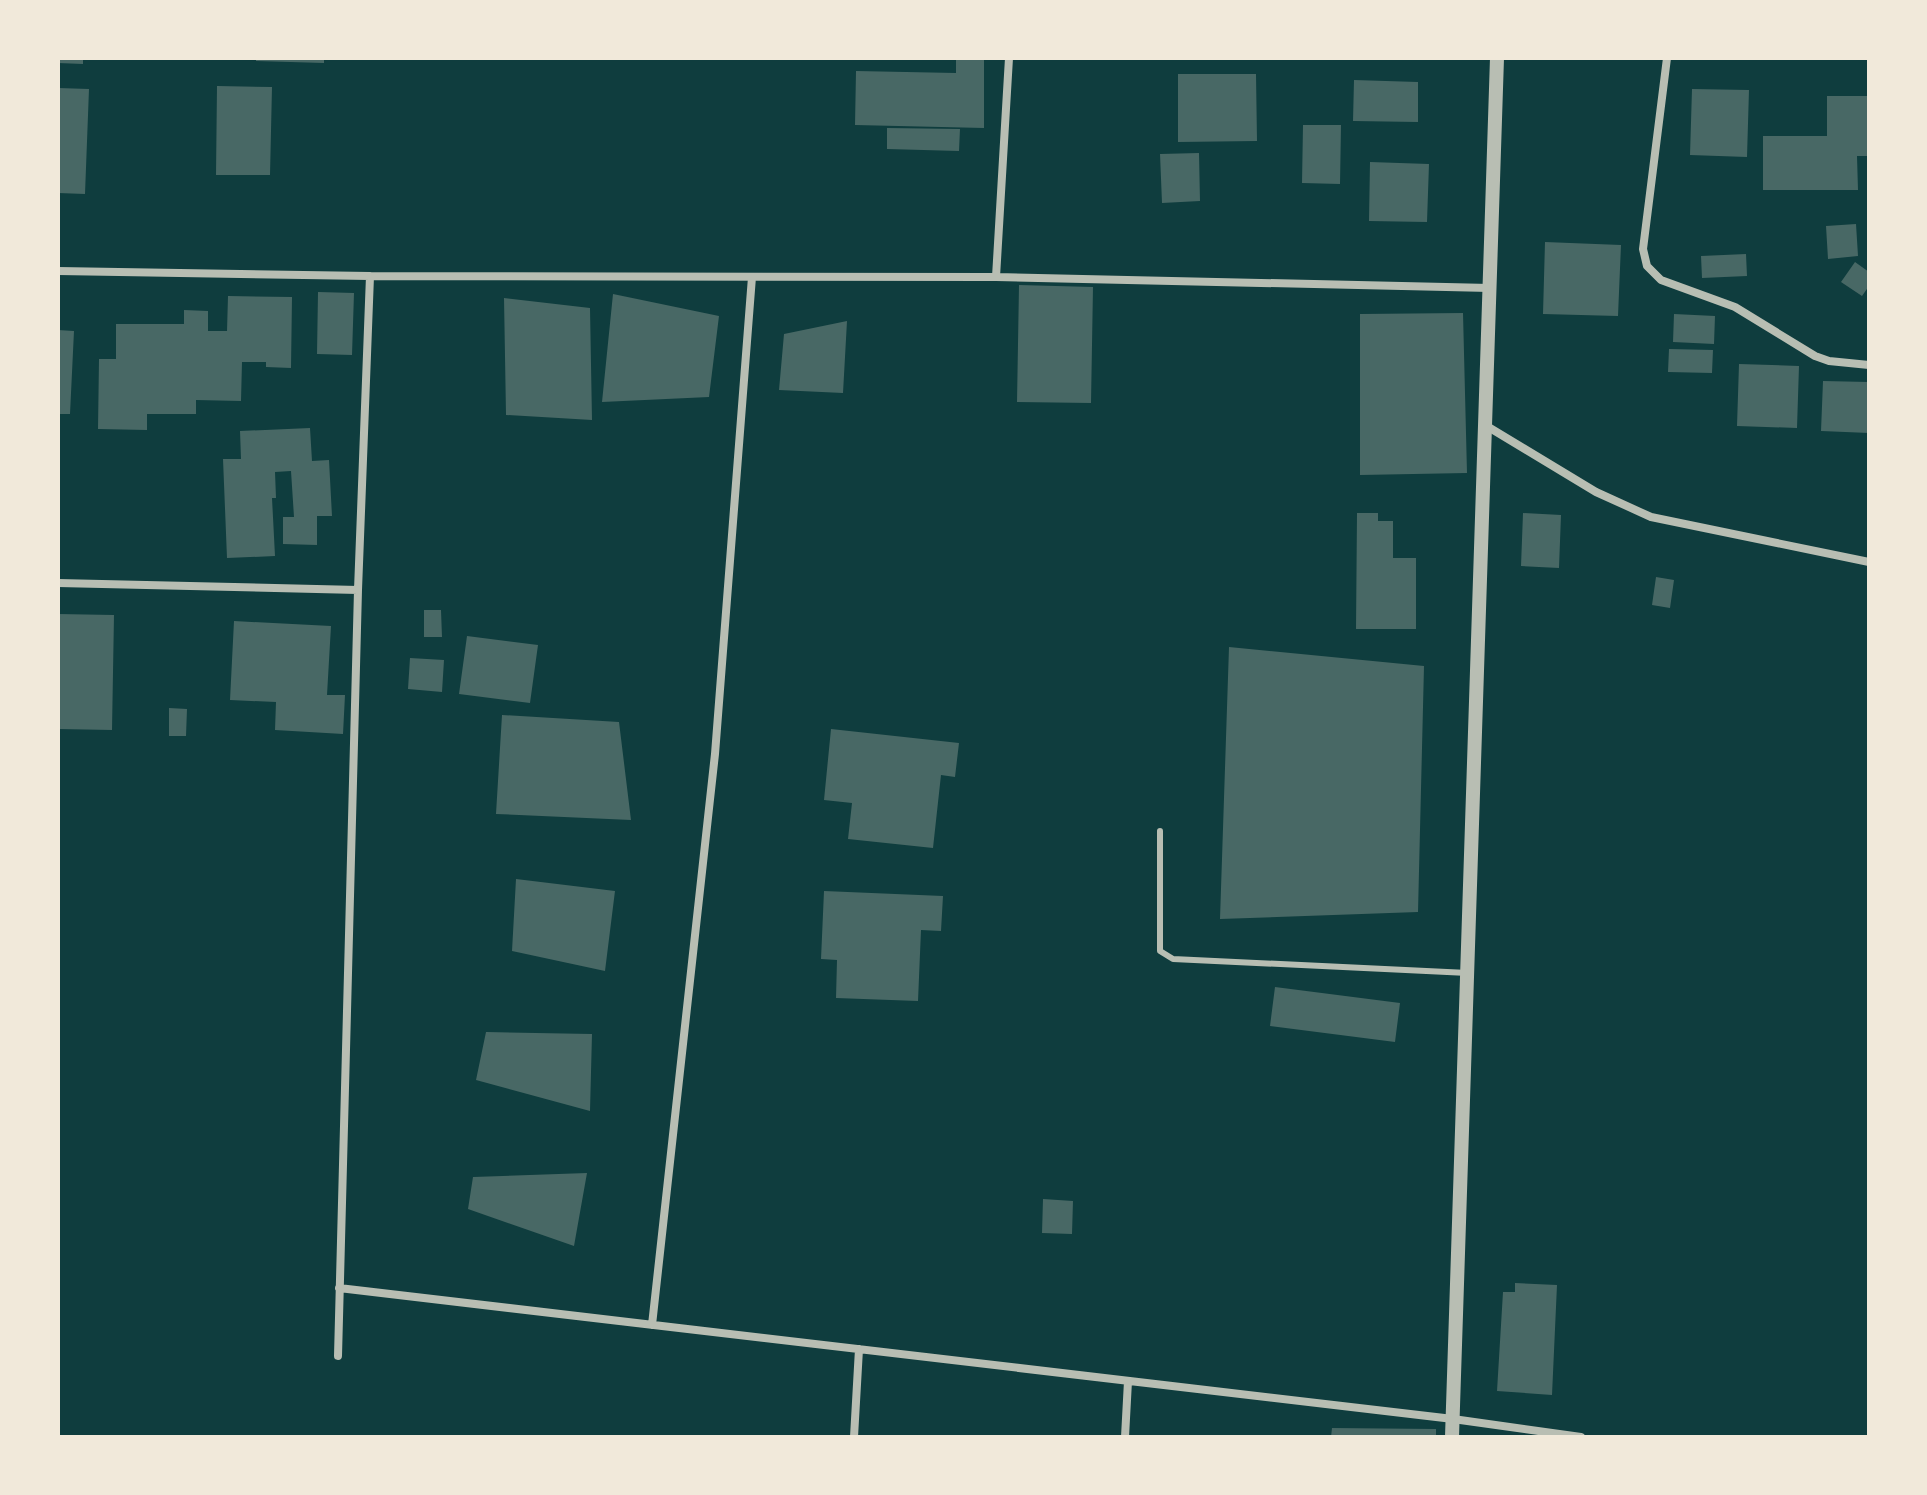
<svg xmlns="http://www.w3.org/2000/svg" width="1927" height="1495" font-family="'PT Sans Narrow',sans-serif">
	<rect width="100%" height="100%" fill="#0f3d3e"/>
	<path fill="#486865" d="M58 58H83V64L58 63Z
		M256 58H324V63L256 61Z
		M956 58H984V128L855 125 856 71 956 73Z
		M1178 74H1256L1257 141 1178 142Z
		M1354 80 1418 82V122L1353 121Z
		M217 86 272 87 270 175H216Z
		M58 88 89 89 85 194 58 193Z
		M1692 89 1749 90 1747 157 1690 155Z
		M1827 96H1869V156H1857L1858 190H1763V136H1827Z
		M1303 125H1341L1340 184 1302 183Z
		M887 128 960 129 959 151 887 149Z
		M1199 153 1200 201 1162 203 1160 154Z
		M1370 162 1429 164 1427 222 1369 221Z
		M1856 224 1858 256 1828 259 1826 226Z
		M1545 242 1621 245 1618 316 1543 314Z
		M1746 254 1747 276 1702 278 1701 256Z
		M1855 262 1869 272V286L1862 296 1841 282Z
		M1019 285 1093 287 1091 403 1017 402Z
		M318 292 354 293 352 355 317 354Z
		M613 294 719 316 709 397 602 402Z
		M228 296 292 297 291 368 266 367V362H242L241 401 196 400V414H147V430L98 429 99 359H116V324H184V310L208 311V331H227Z
		M504 298 590 308 592 420 506 415Z
		M1463 313 1467 473 1360 475V314Z
		M1674 314 1715 316 1714 344 1673 342Z
		M847 321 843 393 779 390 784 334Z
		M58 330 74 331 70 414H58Z
		M1669 349 1713 350 1712 373 1668 372Z
		M1739 364 1799 366 1797 428 1737 426Z
		M1823 381 1869 382V433L1821 431Z
		M310 428 312 461 329 460 332 516H317V545L283 544V517H294L291 471 275 472 276 498H272L275 556 227 558 223 459H241L240 431Z
		M1357 513H1378V521H1393V558H1416V629H1356Z
		M1523 513 1561 515 1559 568 1521 566Z
		M1656 577 1674 580 1670 608 1652 605Z
		M424 610H441L442 637H424Z
		M58 614 114 615 112 730 58 729Z
		M234 621 331 626 327 695H345L343 734 275 730 276 702 230 700Z
		M467 636 538 645 530 703 459 694Z
		M1229 647 1424 666 1418 912 1220 919Z
		M410 658 444 660 442 692 408 689Z
		M169 708 187 709 186 736H169Z
		M502 715 619 722 631 820 496 814Z
		M831 729 959 743 955 777 941 775 933 848 848 839 852 803 824 800Z
		M516 879 615 891 605 971 512 951Z
		M824 891 943 896 941 931 921 930 918 1001 836 998 837 960 821 959Z
		M1275 987 1400 1003 1395 1042 1270 1026Z
		M486 1032 592 1034 590 1111 476 1080Z
		M587 1173 574 1246 468 1209 473 1177Z
		M1043 1199 1073 1201 1072 1234 1042 1233Z
		M1515 1283 1557 1285 1552 1395 1497 1391 1503 1292H1515Z
		M1332 1428 1436 1429V1437H1331Z"/>
	<g fill="none" stroke-linecap="round" stroke-linejoin="round">
		<path stroke="#b8beb3" stroke-width="6" d="M1160 831V951L1173 959 1468 973"/>
		<path stroke="#b8beb3" stroke-width="8" d="M1667 58 1643 249 1647 266 1661 280 1735 307 1815 356 1829 361 1869 365
			M58 271 370 276 996 277 1490 288
			M996 277 1009 58
			M1485 425 1596 492 1651 517 1869 562
			M58 583 358 590
			M339 1288 1453 1419 1581 1437
			M652 1325 715 754 752 277
			M338 1356 358 590 370 276
			M854 1437 859 1349
			M1125 1437 1128 1381"/>
		<path stroke="#b8beb3" stroke-width="14" d="M1452 1437 1497 58"/>
	</g>
	<rect width="1927" height="1495" fill="none" stroke="#f1e9da" stroke-width="120"/>
</svg>
